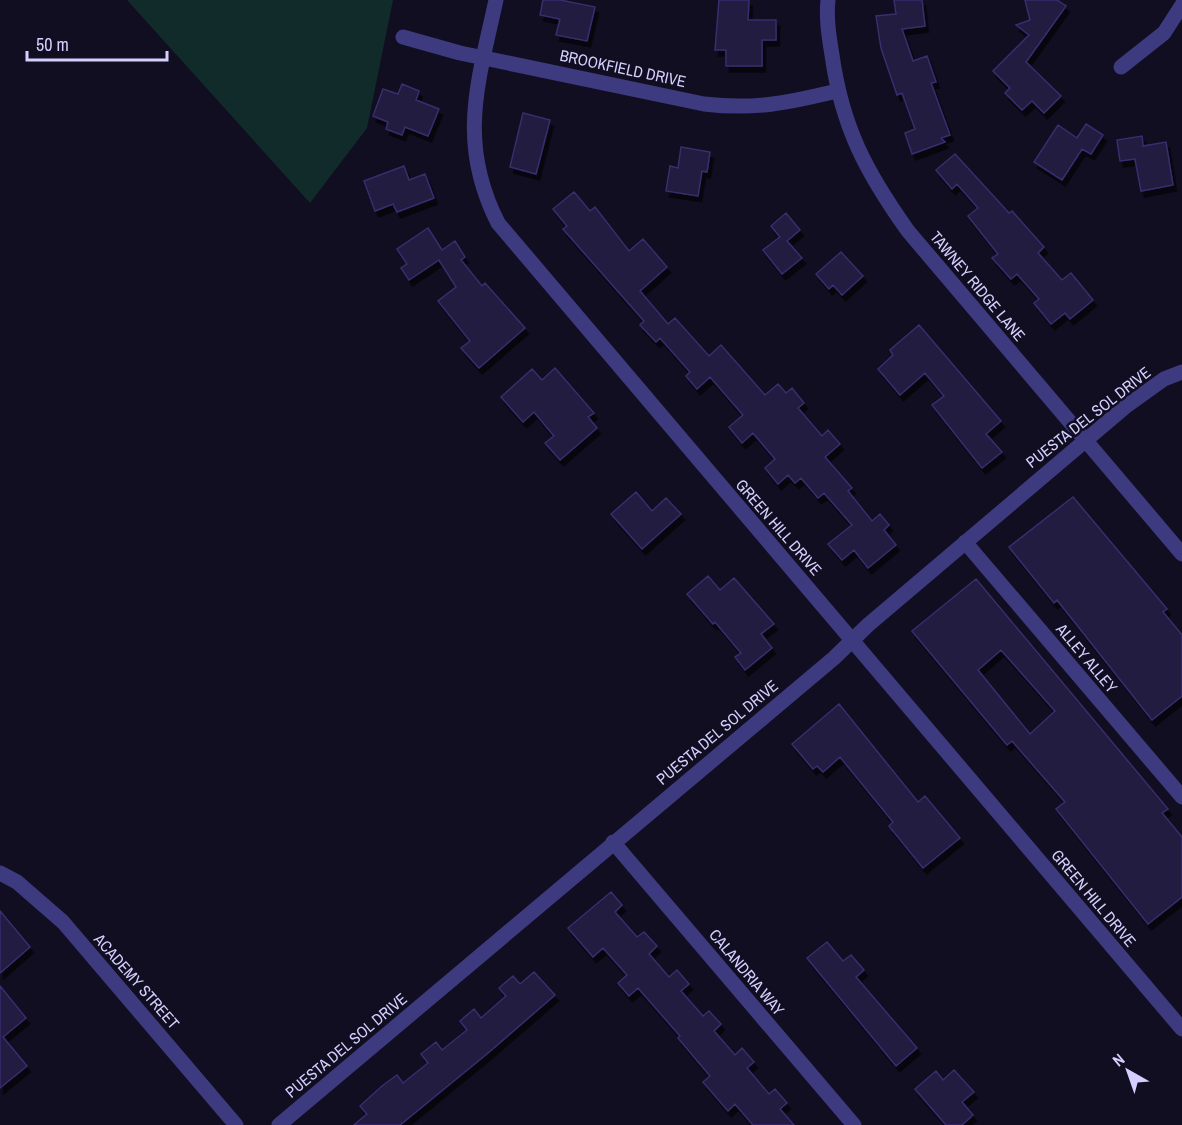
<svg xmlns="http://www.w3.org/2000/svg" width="1182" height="1125" font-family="'Archivo Narrow',sans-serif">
	<defs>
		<filter id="shadow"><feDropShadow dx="3.5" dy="6" stdDeviation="0" flood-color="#0009"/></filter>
	</defs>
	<rect width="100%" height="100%" fill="#110e21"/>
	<path fill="#112b2a" d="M127 0H393L367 128 310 203Z"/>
	<path fill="#221a41" stroke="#3a2d6d" stroke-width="1.5" fill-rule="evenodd" filter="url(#shadow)" d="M543 0H560L595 7 587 41 556 35 560 19 540 15Z
		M719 0H749L748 20H776V40H762V66H726V50H715Z
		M894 0H922L925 26 902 29 913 61 927 56 936 82 931 83 950 135 941 138 945 142 912 154 905 133 915 129 902 93 897 95 881 48 876 16 896 14Z
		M1025 0H1057L1066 6 1026 62 1061 96 1044 113 1032 101 1022 110 1005 93 1010 88 993 71 1029 35 1016 25 1030 20Z
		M402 84 419 91 416 100 439 109 428 136 405 127 402 135 386 129 388 122 373 116 383 89 398 94Z
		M523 113 550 120 536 174 510 167Z
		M1086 124 1103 135 1091 154 1082 149 1062 180 1034 162 1058 125 1077 138Z
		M1142 136 1143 146 1166 142 1173 185 1141 191 1135 159 1120 161 1117 140Z
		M681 147 710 152 707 172 702 171 698 196 666 191 670 166 678 168Z
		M955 154 1009 213 1012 211 1044 247 1038 253 1062 280 1071 273 1093 300 1070 319 1065 313 1051 324 1034 303 1039 299 1017 274 1011 279 992 258 998 254 968 216 978 208 957 184 952 189 936 170Z
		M404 166 409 180 425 174 434 198 397 212 393 204 375 211 364 181Z
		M574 192 590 211 595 207 629 251 643 239 667 267 640 291 668 324 675 318 709 356 721 345 765 395 778 384 786 393 792 388 804 403 798 408 822 436 828 430 840 444 825 457 852 488 848 491 872 521 880 514 889 525 884 530 896 545 868 568 854 550 842 560 828 544 852 525 824 493 818 498 801 478 795 483 788 475 778 484 765 468 775 459 753 433 742 443 729 427 743 415 710 377 697 389 686 376 690 372 660 338 656 342 640 325 644 321 563 229 567 226 553 209Z
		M786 213 800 230 787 241 802 258 782 274 763 250 780 237 771 226Z
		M428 228 442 250 455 241 465 257 461 260 482 286 485 283 525 328 479 368 461 348 470 341 438 301 456 287 439 260 409 280 401 268 407 264 397 249Z
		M841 252 863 276 842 295 833 285 829 289 816 274Z
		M919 325 1001 421 986 434 1002 452 982 468 932 405 944 396 925 373 900 395 878 369 893 355 890 350Z
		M555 368 594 413 588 417 597 428 560 460 545 443 554 436 534 412 523 422 501 397 532 369 542 380Z
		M636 492 652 511 666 498 681 514 642 549 611 514Z
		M1073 497 1167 609 1163 612 1182 635V696L1152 720 1057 600 1054 603 1009 547Z
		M708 576 720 590 734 578 774 624 761 634 772 648 745 670 735 657 741 653 715 622 713 624 687 594Z
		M976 579 1168 809 1162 813 1182 837V897L1148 924 1056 809 1065 802 1012 741 1007 745 912 631ZM1001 650 1055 711 1030 734 978 670Z
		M839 704 918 802 925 796 960 838 923 868 889 826 893 822 840 757 823 772 817 766 813 769 792 744Z
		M611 892 622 905 615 912 637 937 644 932 657 946 649 954 669 977 677 970 689 984 681 991 703 1016 709 1011 721 1024 714 1031 735 1055 742 1048 754 1062 747 1068 769 1094 775 1089 787 1103 780 1109 794 1125H753L735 1104 728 1111 703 1082 710 1076 678 1038 680 1036 638 988 629 996 618 983 627 975 603 948 593 957 568 928Z
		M0 911 30 947 0 973Z
		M827 942 843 961 851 955 864 970 856 977 917 1048 896 1066 807 958Z
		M534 972 555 995 488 1053 400 1125H354L367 1114 360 1106 382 1086 397 1075 403 1083 428 1063 421 1054 436 1042 442 1050 467 1030 460 1021 474 1009 481 1018 506 996 499 988 513 976 520 984Z
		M0 986 26 1018 3 1037 27 1066 0 1088Z
		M954 1070 974 1092 962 1102 973 1115 962 1125H946L915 1089 936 1071 943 1080Z"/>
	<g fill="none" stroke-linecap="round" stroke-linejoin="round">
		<path stroke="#3d3a7f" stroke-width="15" d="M496 0C478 83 457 142 498 223L1182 1029
			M828 0C826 19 829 36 832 55 842 127 866 172 908 231L1182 554
			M403 37 460 53 704 104C755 110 787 103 837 91
			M1121 67 1164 33 1182 5
			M965 542 1182 797
			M613 842 854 1125
			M0 873 17 882 63 922 236 1125
			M279 1125 834 658 868 625 1125 407 1164 379 1182 372"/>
	</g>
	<g text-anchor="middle" stroke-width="5" stroke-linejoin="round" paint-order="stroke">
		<g font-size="16" fill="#d4cffe" stroke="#110e21">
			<text transform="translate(623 68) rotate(12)" y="6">BROOKFIELD DRIVE</text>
			<text transform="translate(978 286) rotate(50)" y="6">TAWNEY RIDGE LANE</text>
			<text transform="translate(1088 417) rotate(-38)" y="6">PUESTA DEL SOL DRIVE</text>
			<text transform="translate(779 527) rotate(49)" y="6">GREEN HILL DRIVE</text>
			<text transform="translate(1087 658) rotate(50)" y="6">ALLEY ALLEY</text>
			<text transform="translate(717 732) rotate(-40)" y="6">PUESTA DEL SOL DRIVE</text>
			<text transform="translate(1094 898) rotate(50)" y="6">GREEN HILL DRIVE</text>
			<text transform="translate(747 972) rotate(50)" y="6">CALANDRIA WAY</text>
			<text transform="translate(137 981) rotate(49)" y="6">ACADEMY STREET</text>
			<text transform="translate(346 1045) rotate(-40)" y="6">PUESTA DEL SOL DRIVE</text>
		</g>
	</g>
	<g transform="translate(1128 1071) rotate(320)" stroke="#110e21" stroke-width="4.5" paint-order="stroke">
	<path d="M0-4.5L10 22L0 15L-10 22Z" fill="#d4cffe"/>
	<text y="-9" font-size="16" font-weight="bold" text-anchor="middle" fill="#d4cffe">N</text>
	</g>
	<path d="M27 51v9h140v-9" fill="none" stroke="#d4cffe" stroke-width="3"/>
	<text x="36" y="51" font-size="18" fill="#d4cffe" stroke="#110e21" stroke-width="4.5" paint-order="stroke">50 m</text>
</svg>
